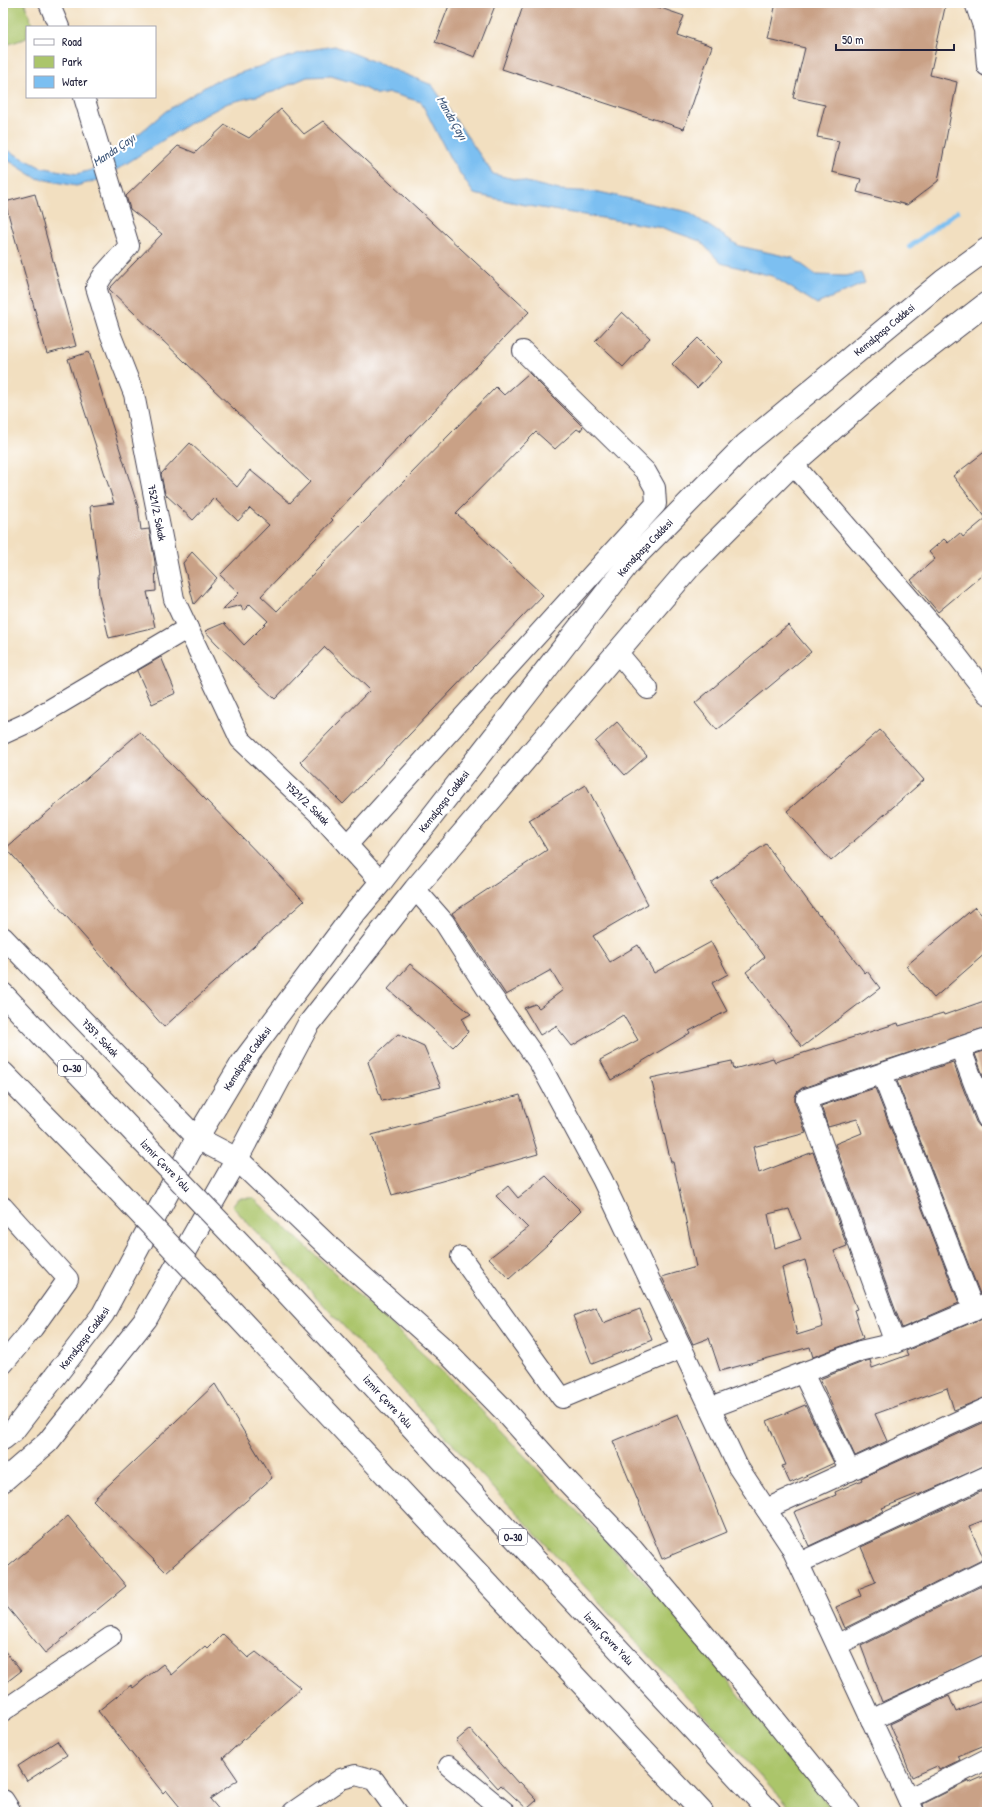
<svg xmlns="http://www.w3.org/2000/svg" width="990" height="1815" font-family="'Patrick Hand',sans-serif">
	<rect width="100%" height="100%" fill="#fff"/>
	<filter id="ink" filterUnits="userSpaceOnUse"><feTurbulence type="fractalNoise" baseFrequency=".025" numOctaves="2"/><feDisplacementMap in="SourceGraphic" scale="8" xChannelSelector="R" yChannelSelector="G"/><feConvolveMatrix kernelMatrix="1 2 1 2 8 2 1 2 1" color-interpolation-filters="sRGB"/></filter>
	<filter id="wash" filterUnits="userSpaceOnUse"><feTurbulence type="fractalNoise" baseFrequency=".012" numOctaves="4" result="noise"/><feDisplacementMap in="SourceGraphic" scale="16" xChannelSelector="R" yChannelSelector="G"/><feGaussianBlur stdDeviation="0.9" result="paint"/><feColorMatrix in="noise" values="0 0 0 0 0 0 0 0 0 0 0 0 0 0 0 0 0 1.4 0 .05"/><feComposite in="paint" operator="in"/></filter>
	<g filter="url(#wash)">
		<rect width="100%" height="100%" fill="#f2dfc0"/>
		<path fill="#abc56b" stroke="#667453" d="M3 3H25L33 27H27V38L3 46Z
			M238 1198H253L460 1388 670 1609 834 1812H794L232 1206Z"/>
		<path fill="#7bbff1" stroke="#4e7096" d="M335 46 432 85 493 174 559 190 599 192 688 212 739 246 793 258 816 275 845 276 861 273 865 283 817 304 772 276 721 263 700 241 663 228 535 207 474 194 451 160 421 102 390 93 378 95 351 82 331 76 307 77 273 92 228 103 190 123 102 179 76 186 36 178 3 157V148L40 167 77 174 98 168 166 111 213 82 309 50Z"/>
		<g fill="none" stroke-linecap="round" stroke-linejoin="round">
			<path stroke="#7bbff1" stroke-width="4.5" d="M909 247 958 211"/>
		</g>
		<g id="blocks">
			<path fill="#c9a186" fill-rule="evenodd" d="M450 3H496L475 57 435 42Z
				M524 3H646L684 16 677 34 712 46 684 129 502 69Z
				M776 3H946L930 75 957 82 938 181 907 205 857 192 861 179 832 172 839 141 817 137 825 105 793 98 805 48 768 39Z
				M281 109 304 134 323 121 529 312 331 518 333 520 261 596 277 611 496 387 504 395 529 373 583 427 580 431 577 429 555 449 536 432 456 513 543 595 343 804 300 762 370 690 325 647 275 699 216 643 205 631 224 623 244 645 268 621 250 604 243 611 241 605 222 610 239 593 220 575 269 525 250 508 238 521 214 498 193 520 165 494 161 474 190 443 237 487 250 470 290 503 310 482 109 289 162 234 130 209 126 196 178 146 195 153 225 125 249 138Z
				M35 194 76 346 47 354 5 202Z
				M622 312 650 338 623 367 595 341Z
				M698 338 722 362 697 388 672 364Z
				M89 352 138 507 141 530 149 529 155 562 156 591 147 592 155 627 109 638 99 596 98 575H99L90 506 114 503 68 359Z
				M987 450V571L938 612 911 580 935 559 929 552 944 539 948 543 960 533 963 537 986 518 953 476Z
				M192 552 217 578 194 604 183 563Z
				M788 625 811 652 717 730 695 703Z
				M161 657 176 693 152 704 137 671Z
				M617 722 647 756 625 775 595 742Z
				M880 730 924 780 831 861 787 811Z
				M140 732 304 901 164 1027 6 848Z
				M586 785 648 904 593 936 610 962 638 945 654 973 711 942 728 974 712 983 727 1011 689 1031 690 1033 611 1080 600 1060 638 1040 623 1015 572 1046 556 1026 540 1035 524 1008 535 1004 539 1008 563 990 551 970 506 995 452 913 547 850 529 820Z
				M766 844 819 916 820 915 865 973 867 971 880 988 802 1047 790 1031 791 1030 746 972 765 957 711 883Z
				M975 907 987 921V952L934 998 906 966Z
				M410 964 471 1014 462 1019 468 1032 453 1047 388 989Z
				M987 1000V1027L802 1088 797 1092 795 1097V1103L806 1133 753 1147 759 1173 813 1152 847 1246 834 1251 857 1309 854 1310 863 1338 813 1357 810 1347 720 1371 709 1338 693 1344 662 1277 696 1267 673 1162H671L651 1078 732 1061 734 1069 773 1058 775 1062 898 1023 899 1026 943 1013 944 1015ZM789 1209 801 1239 775 1248 768 1214ZM805 1260 823 1327 797 1335 782 1268Z
				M398 1034 424 1046 441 1087 382 1101 368 1062Z
				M987 1050V1086L975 1054Z
				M953 1062 976 1122 980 1127 987 1129V1293L980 1294 897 1081Z
				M875 1088 959 1303 902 1328 835 1144 862 1133 857 1119 828 1127 821 1106Z
				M520 1095 538 1154 392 1195 372 1135Z
				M546 1176 581 1211 547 1245 509 1279 489 1258 528 1228 496 1196 508 1186 518 1198Z
				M596 1307 603 1323 640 1309 652 1340 592 1364 573 1316Z
				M987 1316V1397L954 1410 947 1388 875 1414 887 1441 855 1456 820 1379 863 1362 870 1360 872 1368 908 1355 906 1351Z
				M215 1384 272 1478 166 1572 93 1500Z
				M805 1405 834 1463 790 1483 782 1466 786 1465 767 1421Z
				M678 1414 727 1532 662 1559 613 1441Z
				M987 1421V1465L918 1495 917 1494 882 1508 884 1511 809 1546 794 1512 836 1495 835 1492 862 1480 861 1478Z
				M987 1489V1519L969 1526 984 1559 845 1628 836 1607 861 1596 858 1589 876 1582 861 1547Z
				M68 1516 126 1586 45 1653 3 1602V1571Z
				M987 1583V1654L882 1702 861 1646Z
				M223 1634 248 1658 256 1652 301 1688 223 1758 238 1780 210 1799 221 1812H184L166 1790 163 1793 98 1711 131 1685 133 1688 163 1664 172 1675 205 1646 208 1649Z
				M3 1649 21 1671 3 1685Z
				M949 1696 956 1712 987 1699V1744L958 1756 960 1760 939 1770 937 1766 912 1777 890 1724Z
				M470 1729 518 1783 520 1782 537 1800 527 1809 501 1785 498 1788 456 1741Z
				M57 1741 67 1755 27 1781 18 1766Z
				M987 1775V1812H925L923 1804 969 1781V1783Z"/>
		</g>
	</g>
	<g filter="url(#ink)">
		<use href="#blocks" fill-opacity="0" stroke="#413e4f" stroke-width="1"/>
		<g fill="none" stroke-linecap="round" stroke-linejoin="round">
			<g stroke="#413e4f" stroke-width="22">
				<g id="minor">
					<path d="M49 3 59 27"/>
					<path d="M975 3 984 29 987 66"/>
					<path id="s1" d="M84 97 129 246 104 274 96 287 110 333 134 394 174 599 240 739 319 814 381 882"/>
					<path d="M793 464 941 635 987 694"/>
					<path d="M617 652 648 689"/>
					<path d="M3 734 27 723 188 628"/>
					<path d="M347 845 656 504 655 488 646 472 523 351"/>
					<path d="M415 889 444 922 487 989 540 1064 567 1114 602 1179 738 1467 791 1547 914 1812"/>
					<path id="s2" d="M3 937 197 1138"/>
					<path d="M960 1047 987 1118"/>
					<path d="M882 1074 974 1310"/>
					<path d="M3 1207 68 1279 33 1328 3 1364"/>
					<path d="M461 1257 562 1398 682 1348"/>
					<path d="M895 1343 806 1099 987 1038"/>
					<path d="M803 1373 850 1471"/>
					<path d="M710 1408 860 1351 895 1343 987 1304"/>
					<path d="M766 1509 987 1408"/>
					<path d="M799 1563 987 1476"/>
					<path d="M837 1645 987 1570"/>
					<path d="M3 1711 111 1637"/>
					<path d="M871 1720 987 1665"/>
					<path d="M449 1766 505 1812"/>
					<path d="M908 1799 987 1759"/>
					<path d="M293 1812 341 1779 356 1775 374 1780 397 1812"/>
				</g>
			</g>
			<g stroke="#413e4f" stroke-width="24">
				<g id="major">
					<path id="s3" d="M3 1439 13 1431 103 1314 197 1138 242 1063 354 914 381 882 629 563 746 444 943 281 987 249"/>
					<path d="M3 1481 48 1442 146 1319 237 1159 308 1025 415 889 689 568 793 464 903 368 987 303"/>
					<path d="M3 1801 10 1812"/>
				</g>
			</g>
			<g stroke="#413e4f" stroke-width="24">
				<g id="highway">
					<path d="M3 994 142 1141"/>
					<path d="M3 1073 107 1179"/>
					<path d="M197 1138 237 1159 330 1248 447 1352 503 1409 568 1482 630 1547 756 1697 849 1812"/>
					<path id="s4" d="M257 1261 770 1812"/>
					<path d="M218 1296 702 1812"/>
				</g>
			</g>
			<use href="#minor" stroke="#fff" stroke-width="20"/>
			<use href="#major" stroke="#fff" stroke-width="22"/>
			<use href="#highway" stroke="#fff" stroke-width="22"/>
			<g stroke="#413e4f" stroke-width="24" stroke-linecap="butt">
				<g id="highway-bridge">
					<path id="s5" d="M142 1141 257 1261"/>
					<path d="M107 1179 218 1296"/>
				</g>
			</g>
			<use href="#highway-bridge" stroke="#fff" stroke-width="22"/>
		</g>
	</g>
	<g text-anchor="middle" stroke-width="4" stroke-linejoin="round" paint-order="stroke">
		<g fill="#fff" stroke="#646476" stroke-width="1">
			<rect x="58" y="1060" width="28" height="16" rx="3"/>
			<rect x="499" y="1529" width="28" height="16" rx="3"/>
		</g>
		<g font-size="10" font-weight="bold" fill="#22223b">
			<text x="72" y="1072">O-30</text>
			<text x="513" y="1541">O-30</text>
		</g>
		<g font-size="11" fill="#22223b" stroke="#fff">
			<text dy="4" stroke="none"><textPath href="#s3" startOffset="1426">Kemalpaşa Caddesi</textPath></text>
			<text dy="4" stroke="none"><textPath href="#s1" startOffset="443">7521/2. Sokak</textPath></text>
			<text dy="4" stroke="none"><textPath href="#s3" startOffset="1102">Kemalpaşa Caddesi</textPath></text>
			<text dy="4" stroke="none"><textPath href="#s3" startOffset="778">Kemalpaşa Caddesi</textPath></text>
			<text dy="4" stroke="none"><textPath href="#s1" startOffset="779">7521/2. Sokak</textPath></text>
			<text dy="4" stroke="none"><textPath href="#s2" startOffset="140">7557. Sokak</textPath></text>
			<text dy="4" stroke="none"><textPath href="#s3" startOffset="454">Kemalpaşa Caddesi</textPath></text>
			<text dy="4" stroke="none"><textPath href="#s5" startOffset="34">İzmir Çevre Yolu</textPath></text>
			<text dy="4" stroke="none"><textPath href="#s3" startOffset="130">Kemalpaşa Caddesi</textPath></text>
			<text dy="4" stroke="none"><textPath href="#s4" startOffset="192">İzmir Çevre Yolu</textPath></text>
			<text dy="4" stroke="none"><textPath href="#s4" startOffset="516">İzmir Çevre Yolu</textPath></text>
		</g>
		<g font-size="12" font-style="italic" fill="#41597b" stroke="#fff">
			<text transform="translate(452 118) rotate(60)" y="4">Manda Çayı</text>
			<text transform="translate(114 150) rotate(-34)" y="4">Manda Çayı</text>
		</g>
	</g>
	<rect width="990" height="1815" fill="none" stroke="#fff" stroke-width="16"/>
	<rect x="26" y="26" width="130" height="72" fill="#ffffff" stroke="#a7a7b1"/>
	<rect x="34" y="39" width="20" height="6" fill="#ffffff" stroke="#a7a7b1"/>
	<text x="62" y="46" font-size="12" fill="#22223b">Road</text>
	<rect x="34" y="56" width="20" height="12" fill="#abc56b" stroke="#a7a7b1"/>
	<text x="62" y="66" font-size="12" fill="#22223b">Park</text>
	<rect x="34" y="76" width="20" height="12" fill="#7bbff1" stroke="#a7a7b1"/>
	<text x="62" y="86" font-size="12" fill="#22223b">Water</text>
	<path d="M836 44v6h118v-6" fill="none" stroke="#22223b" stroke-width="2"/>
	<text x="842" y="44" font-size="12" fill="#22223b" stroke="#ffffff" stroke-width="3" paint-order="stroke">50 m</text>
</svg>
